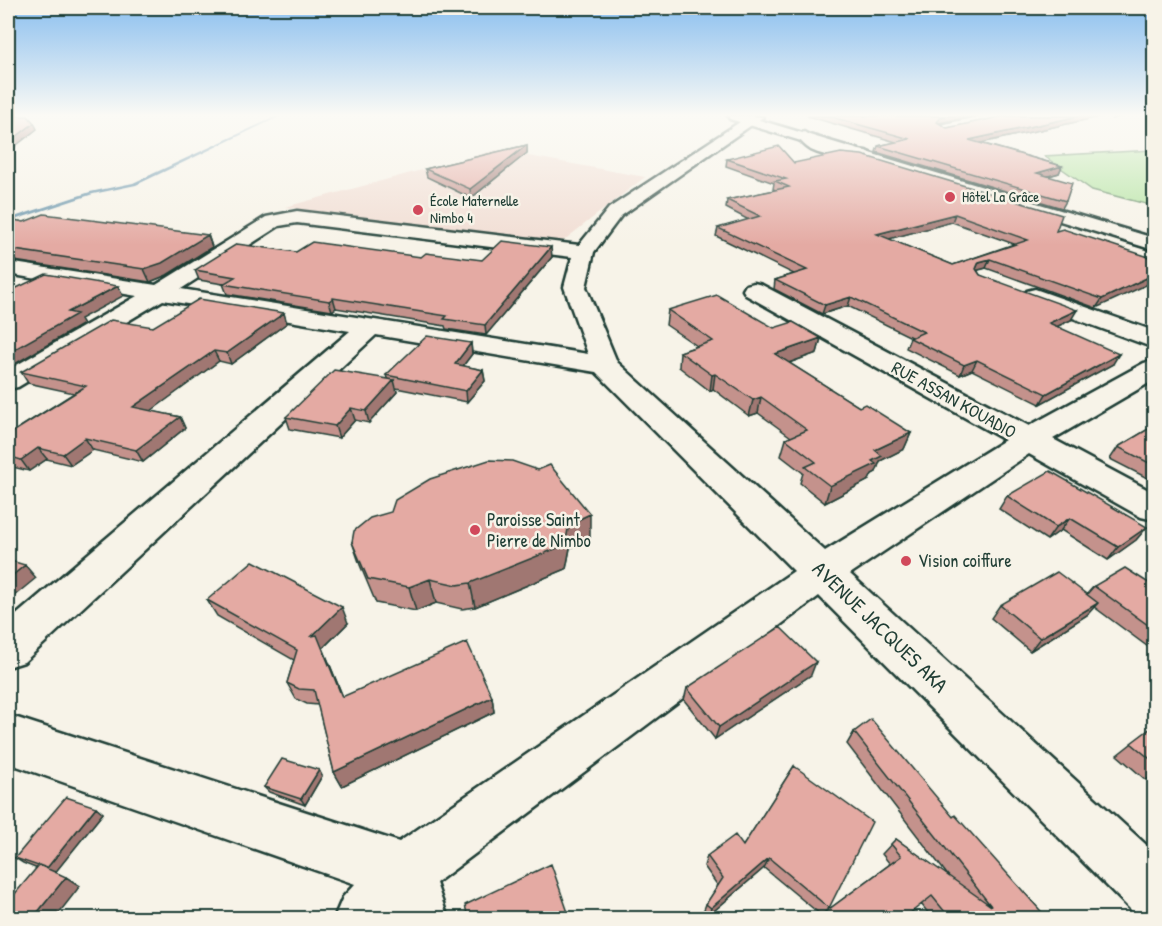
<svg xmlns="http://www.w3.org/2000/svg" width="1162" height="926" font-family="'Patrick Hand',sans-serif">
	<rect width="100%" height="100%" fill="#f7f3e8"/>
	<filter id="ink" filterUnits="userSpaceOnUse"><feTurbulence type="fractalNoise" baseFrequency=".0167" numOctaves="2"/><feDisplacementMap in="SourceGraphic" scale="12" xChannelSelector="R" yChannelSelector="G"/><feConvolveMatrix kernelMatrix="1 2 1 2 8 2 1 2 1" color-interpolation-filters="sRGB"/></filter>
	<g filter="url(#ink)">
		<path fill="#f1ddd3" d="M496 150 645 177 559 244 285 207Z"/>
		<path fill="#b5e4a3" stroke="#6a906c" stroke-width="1.5" d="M1154 150V206L1092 190 1044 156Z"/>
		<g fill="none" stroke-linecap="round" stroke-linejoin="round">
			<path fill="#6b95ab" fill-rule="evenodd" d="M277 116H281L136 185 93 194 8 222V219L90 192 133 183Z"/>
			<g stroke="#1f3d34" stroke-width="5">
				<path id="minor" d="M749 116 763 117 621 216 594 252 586 287 617 362 825 551 1005 440 746 295 743 290 746 285 754 283 762 285 1029 426 1144 363 1154 361V380L1053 439 1154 493V520L1141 517 1029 454 850 574 1154 852V918L1133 912 819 596 436 883 448 918H334L343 897 355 884 8 763V715L399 842 794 571 596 372 376 335 24 662 8 667V622L350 331 163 300 18 387 8 389V370L137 296 8 274V262L156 285 266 217 297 211 579 245 609 208ZM297 223 572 257 564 287 588 354 181 289 279 226Z
					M983 116H1006L1004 119 944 132 937 128 939 125Z
					M804 132 828 147 866 151 873 155C864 165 823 156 811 150 805 146 801 142 797 136Z
					M1035 289 1154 331V348L1027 301 1023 296 1027 291Z"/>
			</g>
			<g stroke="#1f3d34" stroke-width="5">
				<path id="highway" d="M728 116H746L1154 238V250L730 119Z"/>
			</g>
			<use href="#minor" fill="#f7f3e8" fill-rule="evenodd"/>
			<use href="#highway" fill="#f7f3e8" fill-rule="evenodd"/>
		</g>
		<path fill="#c4928c" stroke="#1f3d34" stroke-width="1.5" fill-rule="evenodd" d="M807 116H973L938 123 947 128 1005 116H1103L981 143 1062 166 1059 173 1048 176 1066 201 1062 208 876 152 878 146 896 142Z
			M527 145V153L471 198 427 177 425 169Z
			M727 159 794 163 1056 231 1155 259 1096 308 986 268 977 270 980 275 1071 320 1056 327 1113 364 1040 404 972 370 960 375 906 348 910 338 911 337 848 306 822 314 774 289 775 280 794 274 716 236 718 228 749 220 726 208 727 200 776 190 773 189 774 183 726 166ZM952 222 1014 244 953 265 888 239Z
			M8 219 24 222 208 235 212 247 167 275 150 282 8 260Z
			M296 252 421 257 482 260 552 257 486 335 446 329 445 326 336 308 332 311 227 294 223 284 199 280 195 270Z
			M668 310 774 328 821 338 817 353 789 363 859 407 911 433 904 449 880 461 876 472 872 474 869 480 825 503 800 483 803 473 781 456 786 439 791 437 758 413 749 416 713 389 710 391 679 367 680 352 697 346 666 325Z
			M287 323 231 364 219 361 150 411 180 417 185 428 143 462 93 450 71 465 47 459 29 471 8 466V435L74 393 28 383 21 372 153 327Z
			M471 343 472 354 463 366 483 370 485 381 467 402 396 388 397 392 369 423 355 420 339 438 290 429 286 417 387 378 386 375Z
			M1155 425V482L1110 459 1118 447Z
			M1007 496 1147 527 1136 540 1108 560 1061 530 1047 540 999 509Z
			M590 538 570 548 566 569 475 607 462 609 436 603 416 611 376 603 360 565 352 542Z
			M1094 586 1155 587V652L1094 607 1087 615 1030 651 991 618 1000 605 1087 594Z
			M207 600 348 623 323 648 343 697H492L494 712 342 786 334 772 318 705 307 704 296 699 287 683 294 660 217 616Z
			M811 675 715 739 684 700 687 688Z
			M1155 725V774L1146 780 1117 755Z
			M854 732 953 817 1047 918H932L922 905 821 915 764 868 708 916 703 912 706 904 718 886 704 866 707 856 743 846 794 766 829 908 825 912 890 864 882 854 896 839 949 877 847 744Z
			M319 770 322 776 305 805 269 792 264 787Z
			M96 807 103 813 55 872 80 886 23 863 15 858Z"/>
		<path fill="#a07772" stroke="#1f3d34" stroke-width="1.5" d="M946 116H973L939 123 935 129 937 122 941 117Z
			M1079 116H1103L967 146 969 140Z
			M1113 116H1124L1112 119Z
			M34 123 37 129 8 152V143Z
			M527 145V153L471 198 470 189Z
			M1062 166 1059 173 1034 180 1037 173Z
			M955 214 952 222 874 243 877 234Z
			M208 235 212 247 167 275 150 282 144 269Z
			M551 247 552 257 486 335 485 325Z
			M990 259 986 268 975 271 979 262Z
			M1155 274V281L1096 308 1102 299Z
			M118 286 123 296 80 319 83 324 8 368V353L68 312Z
			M851 297 848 306 822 314 825 305Z
			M333 298 336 308 332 311 329 301Z
			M1077 310 1071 320 1043 333 1049 323Z
			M284 313 287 323 231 364 227 353Z
			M821 338 817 353 771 369 775 354Z
			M471 343 472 354 456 375 455 364Z
			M214 351 219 361 140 419 133 407Z
			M1119 354 1113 364 1040 404 1046 394Z
			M977 360 972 370 960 375 964 365Z
			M483 370 485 381 467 402 466 391Z
			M715 374 713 389 710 391 712 375Z
			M394 380 397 392 369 423 366 411Z
			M761 397 758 413 749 416 753 400Z
			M351 408 355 420 339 438 335 426Z
			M180 417 185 428 143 462 136 450Z
			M911 433 904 449 880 461 876 472 872 474 869 480 825 503 830 486 875 450Z
			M85 438 93 450 71 465 63 454Z
			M38 448 47 459 29 471 21 460Z
			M590 514V538L570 548 566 569 475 607 470 583 569 524Z
			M1070 518 1061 530 1047 540 1056 527Z
			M1147 527 1136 540 1108 560 1118 547Z
			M25 565 36 578 8 601V579Z
			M430 579 436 603 416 611 409 587Z
			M1098 603 1087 615 1030 651 1040 638Z
			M342 607 348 623 323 648 349 712 312 636Z
			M816 662 811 675 715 739 719 727Z
			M492 697 494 712 342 786 334 772Z
			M319 770 322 776 305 805 301 799Z
			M96 807 103 813 54 874 46 869Z
			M769 858 764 868 708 916 711 908Z
			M66 877 80 886 55 918H33Z"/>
		<path fill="#e4aaa3" stroke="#1f3d34" stroke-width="1.5" fill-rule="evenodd" d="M9 116H28L34 123 8 143V117Z
			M828 116H946L941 117 937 122 947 128 1005 116H1079L969 140 1062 166 1037 173 1072 183 1066 201 878 146 910 139Z
			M527 145 470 189 425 169Z
			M779 146 794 163 841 153 862 155 1062 215 1056 231 1063 229 1155 259V274L1102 299 990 259 979 262 976 269 980 275 1077 310 1049 323 1119 354 1046 394 977 360 964 365 910 338 924 332 851 297 825 305 775 280 807 270 718 228 760 216 727 200 789 187 775 181 786 179 727 159ZM955 214 1028 240 953 265 877 234Z
			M44 214 208 235 162 263 144 269 8 249V219L24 222Z
			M502 241 551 247 485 325 444 319 447 316 333 298 329 301 223 284 235 277 195 270 237 244 296 252 312 242 421 257 426 253 482 260Z
			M46 274 118 286 68 312 77 314 8 353V292Z
			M717 295 774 328 793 322 821 338 775 354 859 407 865 404 911 433 875 450 882 456 872 461 876 464 830 486 805 467 816 462 786 439 807 430 761 397 753 400 715 374 712 375 680 352 713 341 668 310Z
			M199 299 284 313 227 353 214 351 133 407 180 417 136 450 85 438 63 454 38 448 21 460 8 456V435L86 386 21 372 111 320 153 327Z
			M427 336 471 343 455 364 483 370 466 391 386 375Z
			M334 370 394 380 366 411 351 408 335 426 286 417Z
			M1155 425V466L1118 447Z
			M489 460 512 461 538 470 550 465 590 514 569 524 565 545 470 583 457 585 430 579 409 587 368 579 352 542 354 531 370 518 391 512 395 500 430 479Z
			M1050 471 1147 527 1118 547 1070 518 1056 527 1007 496Z
			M8 560 25 565 8 579Z
			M253 561 342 607 312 636 317 635 342 697 467 642 492 697 334 772 314 690 299 689 287 683 297 650 207 600Z
			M1125 568 1155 587V630L1094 586Z
			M1057 572 1098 603 1040 638 1000 605Z
			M780 627 816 662 719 727 687 688Z
			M871 719 953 817 955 815 1047 918H950L932 896 904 918H817L901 856 891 844 896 839 991 906 854 732Z
			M1155 725V763L1131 743Z
			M282 759 319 770 301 799 264 787Z
			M794 766 872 822 829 908 769 858 711 908 706 904 723 878 707 856 735 835 743 846Z
			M66 797 96 807 47 868 39 865 38 866 15 858Z
			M551 864 570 918H468L465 905Z
			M39 865 66 877 33 918H8V902Z"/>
	</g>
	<linearGradient id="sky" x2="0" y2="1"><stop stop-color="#8abfef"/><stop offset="0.47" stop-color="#fbfaf5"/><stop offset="1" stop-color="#fbfaf5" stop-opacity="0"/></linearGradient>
	<rect width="1162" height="245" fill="url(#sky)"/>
	<g fill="#d1495b" stroke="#f7f3e8" stroke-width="2">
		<circle cx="950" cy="197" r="6"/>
		<circle cx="418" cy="210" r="6"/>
		<circle cx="475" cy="530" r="6"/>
		<circle cx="906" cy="561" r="6"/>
	</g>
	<g text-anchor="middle" stroke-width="5" stroke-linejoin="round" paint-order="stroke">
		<g font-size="15" fill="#1f3d34" stroke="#f7f3e8" text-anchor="start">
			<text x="962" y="202">Hôtel La Grâce</text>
			<text x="430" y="206">École Maternelle<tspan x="430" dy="17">Nimbo 4</tspan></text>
		</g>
		<g font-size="18" fill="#1f3d34" stroke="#f7f3e8">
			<text transform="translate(954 400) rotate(29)" y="6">RUE ASSAN KOUADIO</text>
		</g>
		<g font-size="18" fill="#1f3d34" stroke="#f7f3e8" text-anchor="start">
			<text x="487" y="526">Paroisse Saint<tspan x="487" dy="21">Pierre de Nimbo</tspan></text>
			<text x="918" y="567">Vision coiffure</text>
		</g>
		<g font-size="21" fill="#1f3d34" stroke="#f7f3e8">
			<text transform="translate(880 627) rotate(44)" y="7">AVENUE JACQUES AKA</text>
		</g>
	</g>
	<rect width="1162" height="926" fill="none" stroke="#f7f3e8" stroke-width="30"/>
	<rect x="15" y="15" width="1132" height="896" fill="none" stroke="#1f3d34" stroke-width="2" filter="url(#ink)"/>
</svg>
